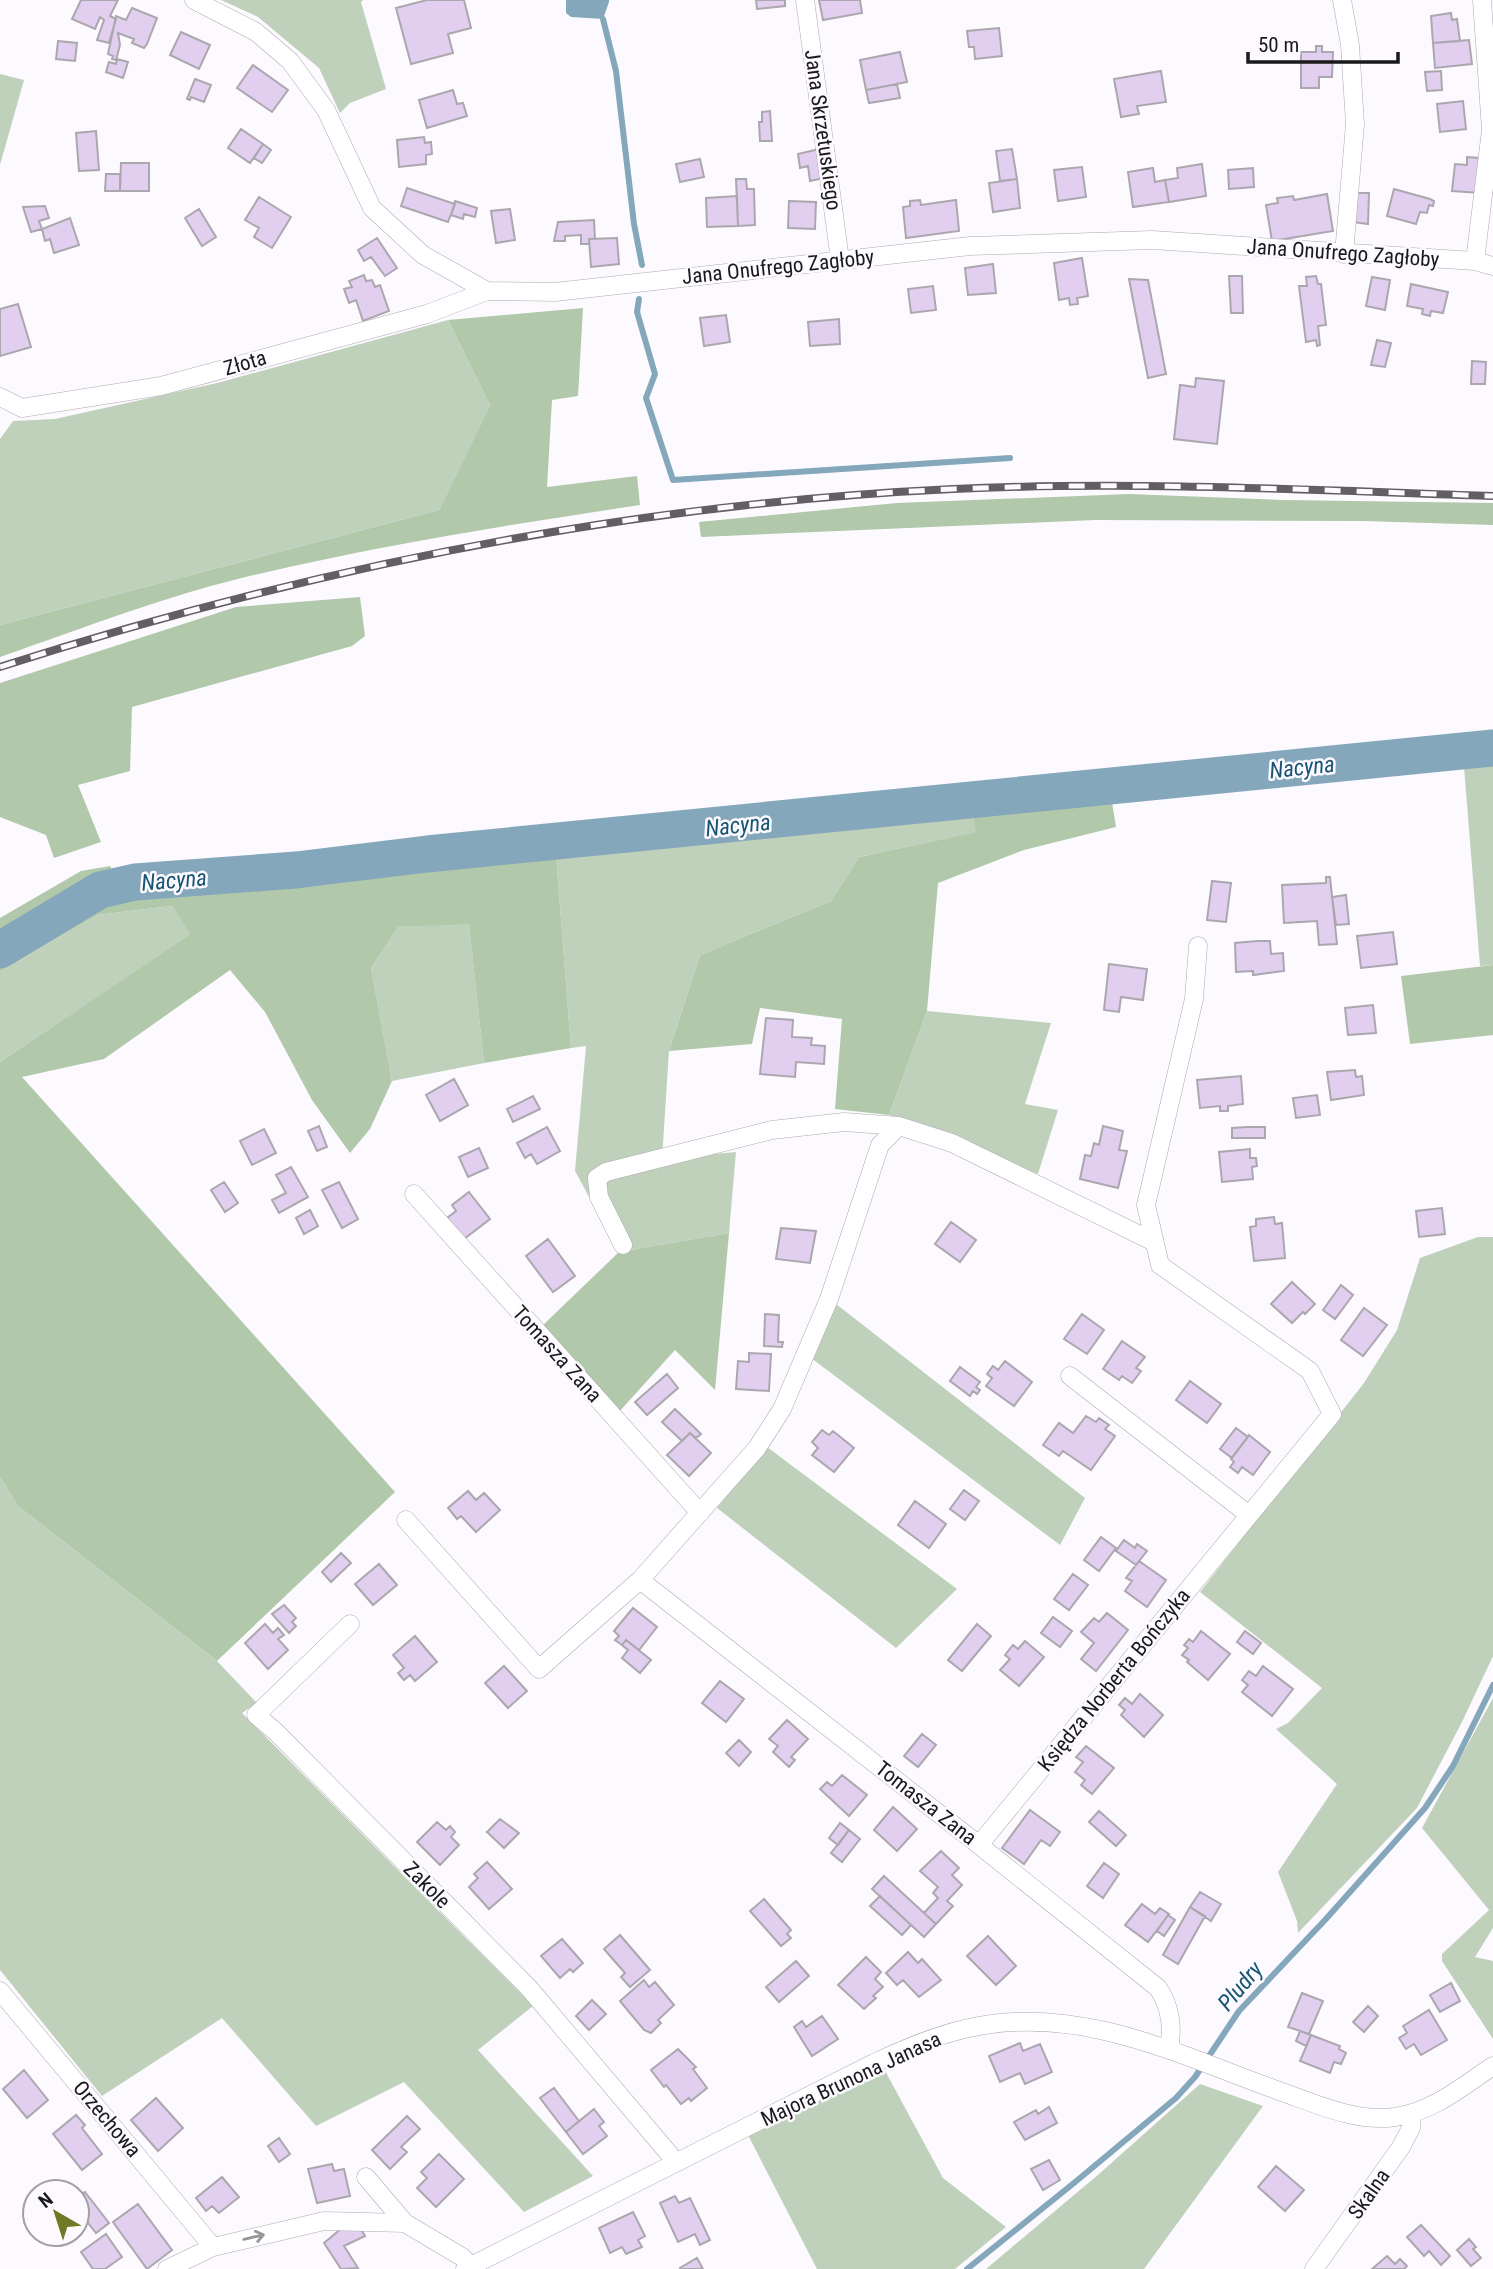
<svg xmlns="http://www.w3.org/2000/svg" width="1493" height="2269" font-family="'Roboto Condensed',sans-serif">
	<rect width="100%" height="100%" fill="#fdfaff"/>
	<path fill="#bfd1bb" d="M221 0H363L361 2 386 89 350 103 340 113 319 68 258 17Z
		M0 74 24 80 0 165Z
		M448 320 490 405 439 510 0 625V439L13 421 55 419 217 383Z
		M1493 764V965L1480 966 1464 767Z
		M973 816 977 832 859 857 831 901 700 955 669 1051 662 1159 736 1152 729 1233 619 1252 575 1171 586 1046 571 1048 556 854Z
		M172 906 192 934 0 1062V972L97 915Z
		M469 923 484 1063 392 1081 371 968 398 927Z
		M927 1011 1051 1023 1025 1104 1058 1110 1038 1174 889 1115Z
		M1478 1237H1493V1656L1462 1722 1417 1808 1298 1933 1297 1921 1278 1872 1337 1784 1276 1729 1288 1723 1322 1688 1200 1592 1364 1383 1397 1330 1420 1258Z
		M836 1304 1085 1498 1060 1545 811 1358Z
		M767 1447 957 1589 896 1648 717 1508Z
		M0 1477 18 1506 217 1661 257 1703 242 1713 533 2006 478 2050 593 2176 524 2212 404 2082 316 2126 222 2018 102 2096 0 1970Z
		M1493 1698V1928L1475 1957 1493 1961V2039L1442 1961V1954L1489 1910 1422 1828Z
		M883 2067 943 2178 1006 2227 955 2269H817L747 2133Z
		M1200 2084 1263 2106 1144 2269H986L1099 2174Z"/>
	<path fill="#b1c8ab" d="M583 308 578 396 552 400 547 487 637 476 640 505C514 524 388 544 263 573 173 593 87 627 0 657V625L439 510 490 405 448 320Z
		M1129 494 1284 500 1493 503V525L1363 521 1095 520 701 537 699 522 897 503Z
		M360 597 365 636 352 646 132 707 130 771 78 785 101 842 54 858 46 835 0 817V683L236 607Z
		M1112 802 1116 827 1024 850 938 883 927 1011 889 1115 835 1109 842 1019 760 1008 752 1044 669 1051 700 955 831 901 859 857 976 832 973 816Z
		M556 854 571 1048 484 1063 469 924 398 927 371 968 392 1081 370 1129 350 1153 312 1100 265 1012 230 970 104 1059 22 1077 395 1492 217 1661 18 1506 0 1477V1062L191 934 172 906 97 915 0 972V959L98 899 173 886Z
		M110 866 117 878 97 883 0 942V918L81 871Z
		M1493 965V1035L1410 1044 1401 976Z
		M729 1233 715 1390 675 1350 619 1412 542 1326 619 1252Z"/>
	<path fill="#85a7bb" d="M566 0H609V2L603 19 571 17 566 13Z"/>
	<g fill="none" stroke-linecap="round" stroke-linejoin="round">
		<path stroke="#85a7bb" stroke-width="6" d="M603 19 616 71 634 224 642 265
			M639 299 637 312 655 374 646 398 673 480 1010 458
			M1273 756 1283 769
			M967 2269 1074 2183 1176 2098 1195 2077 1239 2011 1325 1920 1425 1808 1453 1766 1493 1685"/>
		<path stroke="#85a7bb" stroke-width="37" d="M0 950 100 890 135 882 296 870 427 854 1493 748"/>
	</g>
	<path fill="#e2cfef" stroke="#aba7ae" stroke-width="2" d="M81 0H118L110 16 116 19 109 43 97 40 104 20 100 17 95 29 72 19Z
		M427 0H464L471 28 448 34 453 53 411 64 396 8Z
		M756 0H785V6L757 9Z
		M819 0H860L862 13 823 20Z
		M132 8 157 18 147 44 144 48 132 43 134 39 118 33 120 45 116 60 112 59 113 56 108 54 116 16 126 20Z
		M1451 13 1452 20 1457 19 1460 41 1433 43 1431 16Z
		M999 28 1002 56 975 59 974 47H969L967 31Z
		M181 32 210 45 199 69 170 55Z
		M1469 40 1472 64 1435 68 1433 43Z
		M58 41 77 43 75 61 56 59Z
		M1316 46H1322V52H1333L1332 77H1319V88H1301V52H1316Z
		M900 52 907 82 866 90 860 60Z
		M117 59 128 62 123 78 106 72 109 62 116 64Z
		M253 65 288 90 272 112 237 88Z
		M1161 71 1166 102 1137 106 1139 114 1121 117 1114 79Z
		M1441 71 1442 90 1427 91 1425 72Z
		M195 79 211 85 204 102 191 97 190 100 187 99Z
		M897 84 900 98 869 103 866 90Z
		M453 90 457 104 463 103 467 116 427 128 419 100Z
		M1463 101 1466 129 1440 132 1437 104Z
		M770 111 772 141H760L759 122H762V112Z
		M241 129 263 144 250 163 228 148Z
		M96 131 99 170 79 171 76 133Z
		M424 137 425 143 431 142 432 154 426 155V164L399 167 397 140Z
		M263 144 271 150 262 163 254 158Z
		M819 149 824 178 810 181 808 166 800 168 798 154Z
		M1012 149 1017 179 1000 181 996 151Z
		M1467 157 1479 158 1480 193 1452 191 1455 164 1467 165Z
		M700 159 704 177 680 182 676 164Z
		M121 163H149V191H120Z
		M1202 164 1206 196 1169 202 1165 180 1178 178 1177 168Z
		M1082 167 1086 197 1058 201 1054 170Z
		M1153 168 1155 182 1165 180 1169 202 1133 207 1128 172Z
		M1253 168 1254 187 1229 189 1228 170Z
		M106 174H120V191H105Z
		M736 179H746L747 189H754L755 225 738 226Z
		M1017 179 1020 208 993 212 989 183Z
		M407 188 455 204 448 222 401 206Z
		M1394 189 1430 199 1434 201 1433 206 1429 205 1427 213 1420 212 1416 224 1387 216Z
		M1357 193H1369L1368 224 1352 222Z
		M1327 194 1333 231 1272 241 1266 205 1278 203 1277 198 1293 196 1294 200Z
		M737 196 738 226 707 227 706 198Z
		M259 197 291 217 272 248 254 237 259 228 245 220Z
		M920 200 921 205 956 200 959 231 906 238 903 207 910 206V201Z
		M455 201 477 208 475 217 464 214 463 219 451 215Z
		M789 201 816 202 815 229 788 228Z
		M45 206 49 218 39 221 42 229 31 232 23 207Z
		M199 209 216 237 202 246 185 218Z
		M510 209 515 240 496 243 491 211Z
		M70 218 79 245 54 253 50 239 45 241 42 229Z
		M594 220 595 239H589V244H581V235L565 236V241H554L558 222Z
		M377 238 397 268 385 276 371 257 364 261 358 250Z
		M617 238 619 264 591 267 589 239Z
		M1082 258 1088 296 1077 298 1078 304 1070 305 1069 298 1059 300 1054 263Z
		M993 264 996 293 968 295 965 268Z
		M364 275 366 281 372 280 375 287 380 285 389 311 363 321 356 300 349 303 344 289 352 287 349 281Z
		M1229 276H1242L1243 313H1231Z
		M1316 276 1318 284H1321L1326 325 1318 326 1320 345 1317 346 1316 340 1306 342 1299 286H1307L1306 277Z
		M1372 277 1390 280 1385 310 1366 306Z
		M1129 279 1148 280 1166 374 1148 378Z
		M1411 284 1448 292 1443 313 1431 311 1430 316 1422 314 1423 309 1407 306Z
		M933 286 936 310 911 313 908 289Z
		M18 304 31 347 0 356V309Z
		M726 315 730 342 704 346 700 318Z
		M839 319 840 344 810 346 808 322Z
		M1377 340 1391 343 1385 367 1371 365Z
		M1472 361 1486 362 1485 384H1471Z
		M1196 378 1224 381 1217 444 1174 439 1180 385 1195 387Z
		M1326 877H1330L1337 944 1319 945 1317 921 1284 923 1282 885 1326 883Z
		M1212 881 1231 883 1226 922 1207 920Z
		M1346 895 1349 924 1336 925 1332 897Z
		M1393 932 1397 964 1361 968 1357 936Z
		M1257 941H1270L1271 954 1283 953 1284 971 1253 975V971L1236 972 1235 943Z
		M1109 964 1147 969 1143 1000 1121 997 1119 1012 1104 1010Z
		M1373 1005 1376 1033 1348 1035 1345 1008Z
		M766 1018 793 1020 792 1037 812 1038 811 1045 825 1046 824 1064 796 1062 795 1077 760 1074Z
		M1355 1070 1356 1077 1362 1076 1364 1095 1331 1100 1327 1072Z
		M1241 1076 1243 1104 1228 1106V1111H1220V1106L1200 1108 1197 1080Z
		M454 1079 468 1105 440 1121 426 1095Z
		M1317 1095 1320 1115 1296 1118 1293 1098Z
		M533 1096 540 1109 513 1122 507 1109Z
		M319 1126 327 1147 317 1151 308 1131Z
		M1103 1126 1123 1131 1119 1150 1127 1151 1118 1188 1080 1179 1085 1155 1091 1156 1094 1143 1099 1145Z
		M547 1127 560 1151 537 1164 531 1154 525 1158 517 1143Z
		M1247 1127H1265V1138H1232V1128Z
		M264 1129 276 1153 252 1165 240 1141Z
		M479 1148 488 1168 468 1177 459 1157Z
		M1250 1149V1158H1256L1257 1166 1252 1167 1253 1179 1222 1182 1219 1152Z
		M291 1167 308 1197 279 1213 272 1200 286 1193 276 1175Z
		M224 1182 238 1203 225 1212 211 1190Z
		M339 1182 358 1219 342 1228 322 1190Z
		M469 1192 490 1219 464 1239 447 1218 456 1211 452 1205Z
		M1442 1208 1445 1234 1419 1237 1416 1211Z
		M310 1210 318 1226 304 1234 296 1218Z
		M1274 1217 1275 1224 1282 1223 1285 1258 1254 1261 1250 1227 1256 1226V1219Z
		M951 1222 976 1240 960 1262 935 1244Z
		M781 1228 816 1231 810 1263 776 1259Z
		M548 1239 575 1276 553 1292 526 1256Z
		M1292 1282 1315 1304 1305 1314 1303 1312 1292 1323 1271 1304Z
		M1341 1285 1353 1295 1335 1319 1323 1310Z
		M1364 1308 1387 1325 1363 1356 1341 1340Z
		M765 1314 779 1315 778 1342H783L782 1347 764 1346Z
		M1082 1314 1104 1330 1087 1354 1064 1339Z
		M1122 1341 1145 1357 1136 1368 1141 1371 1132 1383 1122 1376 1119 1380 1103 1369Z
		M749 1353 771 1354 769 1391 736 1389 738 1361 749 1362Z
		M1005 1361 1032 1382 1014 1406 986 1386 992 1378 987 1374 993 1366 998 1370Z
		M960 1367 980 1382 976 1387 980 1390 977 1394 973 1391 970 1396 950 1381Z
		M667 1374 678 1388 647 1415 635 1402Z
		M1190 1381 1221 1404 1207 1423 1176 1400Z
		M675 1409 701 1434 696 1438 690 1433 682 1441 662 1422Z
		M1086 1416 1096 1422 1099 1418 1109 1425 1105 1429 1115 1436 1091 1470 1063 1451 1059 1456 1043 1445 1059 1423 1073 1433Z
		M1236 1428 1248 1437 1232 1458 1220 1449Z
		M822 1430 829 1435 833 1431 854 1448 834 1472 812 1455 818 1448 812 1442Z
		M690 1433 711 1453 689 1476 667 1455Z
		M1249 1435 1270 1452 1253 1475 1242 1467 1238 1473 1230 1467 1234 1462 1231 1459Z
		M964 1490 979 1501 965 1520 950 1509Z
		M468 1491 476 1500 484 1493 500 1510 476 1532 461 1516 457 1519 448 1508Z
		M915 1501 946 1524 929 1548 898 1525Z
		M1101 1537 1116 1548 1099 1571 1084 1560Z
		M1124 1540 1135 1548 1137 1544 1147 1551 1136 1565 1116 1551Z
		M341 1553 351 1563 331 1582 322 1572Z
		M1139 1561 1166 1580 1147 1607 1125 1591 1132 1581 1126 1578Z
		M379 1564 397 1585 373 1605 355 1584Z
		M1073 1574 1088 1585 1069 1610 1054 1599Z
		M284 1605 296 1618 292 1622 296 1626 289 1633 272 1614Z
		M633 1608 657 1627 639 1650 626 1640 622 1645 615 1640 619 1636 614 1631Z
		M1107 1613 1128 1630 1096 1671 1081 1659 1094 1643 1081 1632 1094 1618 1099 1622Z
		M1053 1617 1072 1631 1060 1647 1041 1633Z
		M265 1624 273 1633 278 1628 284 1635 278 1639 288 1650 268 1669 245 1643Z
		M977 1624 991 1636 962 1671 948 1660Z
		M1201 1631 1230 1654 1208 1680 1187 1662 1189 1660 1182 1655 1188 1648 1184 1645 1189 1639 1193 1642Z
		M1245 1631 1261 1643 1253 1654 1237 1642Z
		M415 1636 437 1662 415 1681 410 1675 404 1680 398 1673 404 1668 393 1655Z
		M626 1640 651 1660 640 1673 622 1658 628 1650 622 1645Z
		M1025 1641 1044 1657 1019 1686 1000 1670 1010 1659 1005 1655 1013 1645 1018 1649Z
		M504 1666 527 1691 508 1708 485 1683Z
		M1263 1666 1293 1689 1272 1716 1242 1692 1248 1685 1242 1680 1249 1671 1256 1676Z
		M720 1681 744 1699 726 1722 702 1703Z
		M1140 1694 1163 1715 1144 1737 1121 1715 1125 1710 1119 1705 1125 1698 1132 1704Z
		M787 1720 808 1739 791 1757 795 1760 789 1767 773 1752 778 1746 769 1739Z
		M922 1734 936 1745 918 1767 904 1756Z
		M739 1740 751 1752 739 1766 726 1753Z
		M1086 1746 1114 1768 1092 1794 1081 1785 1085 1780 1075 1772 1083 1762 1076 1757Z
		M842 1775 867 1795 849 1816 820 1789 827 1782 832 1786Z
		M893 1807 917 1829 897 1851 874 1830Z
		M1030 1810 1060 1832 1050 1846 1041 1840 1024 1864 1002 1848Z
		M1099 1811 1126 1835 1116 1846 1089 1822Z
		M500 1819 519 1833 504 1848 487 1832Z
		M437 1822 446 1830 450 1826 455 1832 451 1837 459 1845 440 1865 417 1842Z
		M840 1823 849 1830 838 1845 829 1838Z
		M849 1830 860 1839 842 1862 831 1853Z
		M941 1851 959 1868 952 1875 962 1885 947 1901 953 1906 936 1924 924 1913 938 1898 933 1893 938 1887 920 1871Z
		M487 1862 512 1889 489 1909 469 1887 478 1878 474 1874Z
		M1104 1863 1119 1874 1103 1898 1087 1886Z
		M884 1876 936 1924 924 1937 872 1889Z
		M1200 1892 1221 1904 1211 1921 1190 1907Z
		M880 1896 911 1925 902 1935 870 1906Z
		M764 1899 791 1930 787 1934 791 1938 781 1946 750 1911Z
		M1142 1904 1155 1914 1160 1908 1169 1914 1148 1942 1125 1925Z
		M1190 1907 1205 1916 1178 1964 1163 1955Z
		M1168 1915 1175 1920 1164 1936 1157 1931Z
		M620 1935 650 1970 630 1987 621 1977 625 1973 604 1949Z
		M988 1936 1016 1966 996 1985 967 1956Z
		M562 1939 583 1963 573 1972 570 1969 560 1978 541 1956Z
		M908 1952 918 1963 922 1959 941 1980 919 1997 903 1980 897 1985 886 1973Z
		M866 1957 881 1972 875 1979 883 1987 873 1996 876 1998 864 2009 838 1985Z
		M796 1961 809 1976 779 2002 766 1987Z
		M644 1980 649 1987 655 1982 674 2005 658 2020 661 2023 651 2033 644 2030 620 2001Z
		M1451 1983 1460 2001 1440 2012 1430 1995Z
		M1302 1993 1323 2001 1309 2034 1288 2027Z
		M592 2000 606 2014 589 2030 576 2016Z
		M1368 2006 1378 2016 1364 2032 1353 2022Z
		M1429 2010 1447 2040 1421 2055 1414 2044 1406 2049 1399 2038 1407 2033 1403 2026Z
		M822 2016 838 2039 812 2056 794 2027 802 2021 806 2027Z
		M1300 2031 1311 2035 1306 2046 1296 2041Z
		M1311 2035 1340 2046 1339 2049 1346 2053 1341 2064 1334 2062 1330 2073 1300 2061Z
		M1020 2043 1023 2051 1040 2044 1052 2072 1025 2084 1020 2073 1000 2082 989 2056Z
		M678 2049 696 2067 693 2069 707 2088 691 2101 689 2098 681 2104 666 2085 664 2087 651 2070Z
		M24 2070 48 2100 27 2118 3 2089Z
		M554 2088 579 2121 566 2132 540 2098Z
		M156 2098 183 2128 158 2151 131 2120Z
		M1049 2107 1057 2123 1025 2140 1014 2122 1036 2110 1038 2114Z
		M594 2109 604 2122 599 2126 607 2136 583 2154 566 2132Z
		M76 2115 85 2125 82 2128 102 2154 82 2170 53 2134Z
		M407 2116 420 2129 401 2147 407 2152 390 2169 372 2150Z
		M279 2138 290 2154 279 2162 268 2146Z
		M439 2154 464 2179 436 2207 417 2188 427 2178 421 2172Z
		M1049 2160 1060 2180 1043 2190 1031 2169Z
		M332 2164 334 2171 344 2169 350 2196 317 2203 308 2169Z
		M1276 2166 1304 2190 1285 2211 1258 2187Z
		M222 2177 239 2197 219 2213 212 2206 206 2211 196 2198Z
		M85 2192 109 2223 96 2233 77 2209V2198Z
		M675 2196 679 2203 690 2198 710 2240 700 2245 695 2234 678 2242 660 2203Z
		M138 2204 172 2250 147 2269 113 2222Z
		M633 2212 645 2236 638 2240 642 2247 626 2254 622 2247 610 2253 599 2228Z
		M1421 2225 1450 2256 1441 2265 1429 2251 1424 2256 1407 2237Z
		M359 2226 365 2236 344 2246 358 2268 341 2269 324 2243 342 2228Z
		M106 2234 122 2257 105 2269H93L81 2252Z
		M1469 2239 1476 2247 1473 2249 1481 2258 1471 2266 1457 2250Z
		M1387 2256 1395 2264 1400 2259 1407 2266 1404 2269H1372Z
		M697 2258 703 2269H681L680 2268Z"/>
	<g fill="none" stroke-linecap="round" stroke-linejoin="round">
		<g stroke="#ada9b0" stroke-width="19">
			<path id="minor" d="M194 0 256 32 290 61 326 110 372 208 423 255 487 291 555 292 970 246 1152 240 1475 261 1493 266
				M805 0 840 260
				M1342 0 1350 45 1355 124 1344 254
				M1475 261 1491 130 1482 0
				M0 397 22 408 161 386 427 314 487 291
				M414 1194 700 1513
				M623 1245 599 1197 597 1178 606 1172 772 1130 844 1122 899 1126
				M1070 1376 1249 1515
				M406 1520 539 1669 640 1580 757 1448 782 1409 829 1299 880 1145 899 1126 952 1143 1154 1242
				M640 1580 979 1845 1158 1988C1171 2007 1173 2028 1169 2050
				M350 1624 256 1715 276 1732 529 1988 676 2162
				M979 1845 1332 1414 1310 1371 1160 1265 1146 1205 1194 999 1198 946
				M0 1991 213 2247
				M366 2177 405 2223
				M167 2269 213 2247 324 2221 405 2223 462 2257 471 2266
				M465 2269 874 2063C904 2049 936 2035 969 2028 1079 2003 1181 2056 1282 2092 1316 2104 1358 2123 1395 2117 1432 2112 1463 2086 1493 2066
				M1314 2269 1401 2147 1411 2128 1412 2113"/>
		</g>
		<use href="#minor" stroke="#fff" stroke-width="18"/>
		<g stroke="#615f62" stroke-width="8">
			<path id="rail" d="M0 667C310 568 627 504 953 489 1133 481 1313 490 1493 496"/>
		</g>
		<use href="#rail" stroke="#fdfaff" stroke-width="5" stroke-dasharray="16" stroke-linecap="butt"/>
	</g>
	<defs><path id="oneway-shaft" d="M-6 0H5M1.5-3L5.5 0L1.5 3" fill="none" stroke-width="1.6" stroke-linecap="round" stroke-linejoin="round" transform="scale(1.75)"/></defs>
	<use stroke="#989798" href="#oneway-shaft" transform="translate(254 2237) rotate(-13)"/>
	<g text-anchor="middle" stroke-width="5" stroke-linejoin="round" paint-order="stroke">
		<g font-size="21" fill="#19181a" stroke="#fdfaff">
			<text transform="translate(823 130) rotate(82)" y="7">Jana Skrzetuskiego</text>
			<text transform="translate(1343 253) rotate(4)" y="7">Jana Onufrego Zagłoby</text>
			<text transform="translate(778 267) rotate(-6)" y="7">Jana Onufrego Zagłoby</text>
			<text transform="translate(245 363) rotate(-16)" y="7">Złota</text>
			<text transform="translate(557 1354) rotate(48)" y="7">Tomasza Zana</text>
			<text transform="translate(1114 1680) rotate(-51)" y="7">Księdza Norberta Bończyka</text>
			<text transform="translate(926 1803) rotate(38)" y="7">Tomasza Zana</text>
			<text transform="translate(427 1885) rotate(45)" y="7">Zakole</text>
			<text transform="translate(851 2079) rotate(-25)" y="7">Majora Brunona Janasa</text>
			<text transform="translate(107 2119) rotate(50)" y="7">Orzechowa</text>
			<text transform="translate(1369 2194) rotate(-55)" y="7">Skalna</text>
		</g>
		<g font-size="23" font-style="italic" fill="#175572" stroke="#fdfaff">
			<text transform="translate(1302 767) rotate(-6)" y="8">Nacyna</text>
			<text transform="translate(738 825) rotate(-6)" y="8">Nacyna</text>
			<text transform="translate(174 880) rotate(-5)" y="8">Nacyna</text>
			<text transform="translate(1240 1986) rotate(-50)" y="8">Pludry</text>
		</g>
	</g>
	<g transform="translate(56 2213) rotate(321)"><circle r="33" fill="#fdfaff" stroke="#a2a0a3" stroke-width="2"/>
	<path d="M0-5L12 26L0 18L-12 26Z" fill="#6f7a26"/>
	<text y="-10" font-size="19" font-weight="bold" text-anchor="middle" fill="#19181a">N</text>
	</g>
	<path d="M1248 52v10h150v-10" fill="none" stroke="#19181a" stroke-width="3.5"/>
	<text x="1258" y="52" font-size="21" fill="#19181a" stroke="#fdfaff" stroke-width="5" paint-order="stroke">50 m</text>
</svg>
